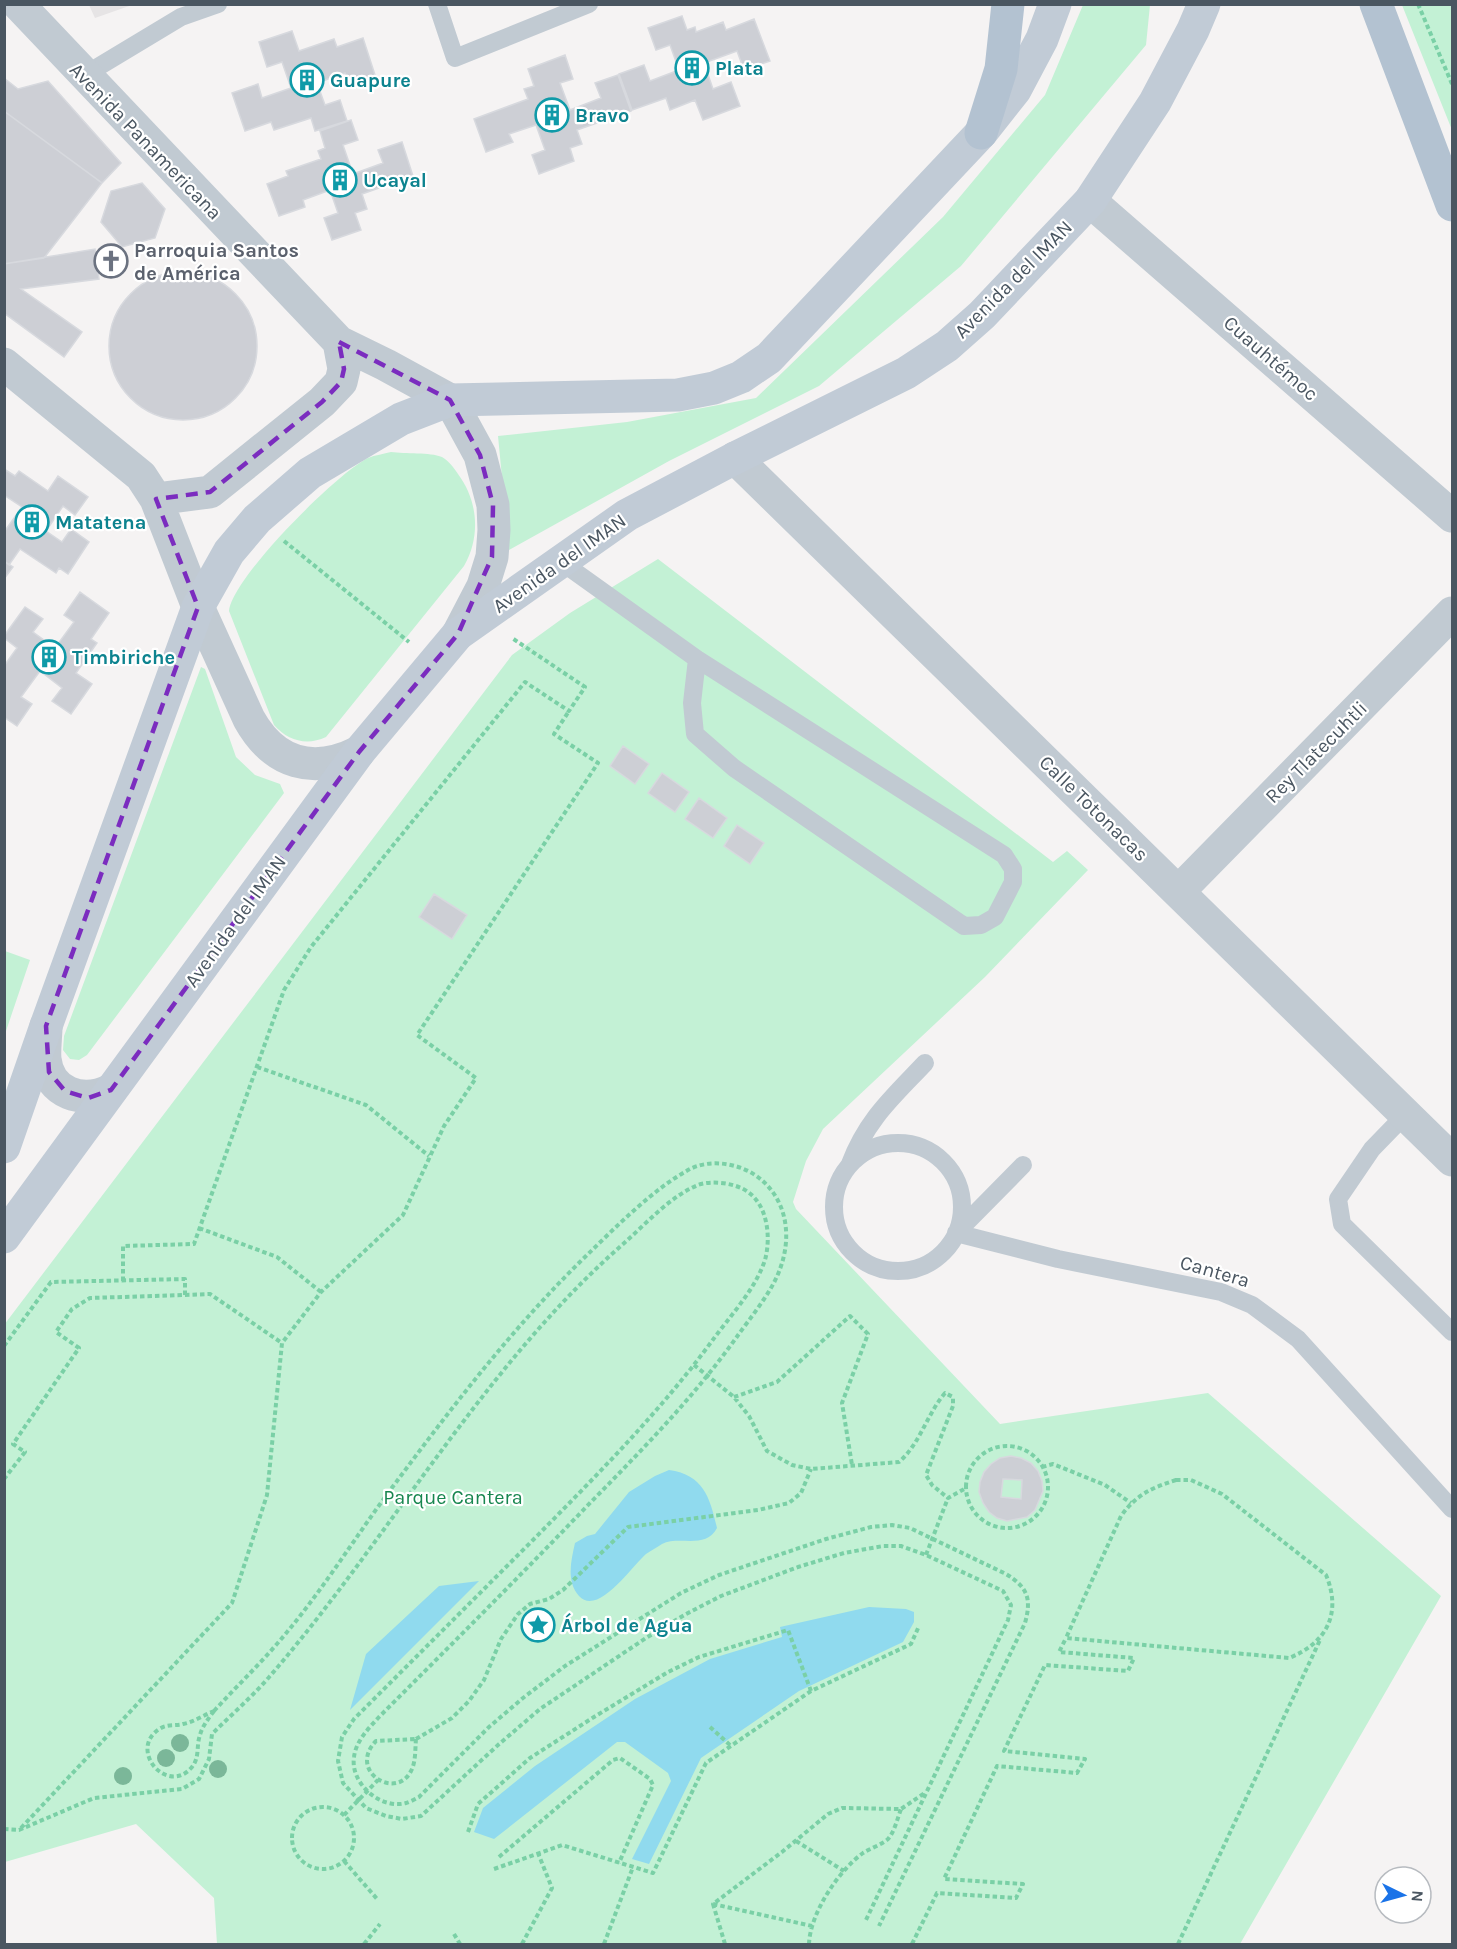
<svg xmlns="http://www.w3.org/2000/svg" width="1457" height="1949" font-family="Karla,sans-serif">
	<rect width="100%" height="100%" fill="#f5f3f3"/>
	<path fill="#e6e4e5" d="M89 5V4L132 5 95 18Z"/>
	<path fill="#c3f1d5" d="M1083 5H1150L1146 45 961 266 819 386 669 461 509 550 498 436 627 422 756 398 943 217 1045 95Z
		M1402 5H1452V130Z
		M391 452C405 454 430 452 442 457 448 460 455 469 458 474 478 501 481 536 464 566L326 737C307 746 288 741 274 725L229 611C232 578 337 473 368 458 375 455 384 454 391 452Z
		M658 559 1053 862 1067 851 1088 870 985 977 823 1129 806 1161 793 1202 796 1209 1000 1424 1208 1393 1441 1596 1240 1944H217L214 1898 136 1824 5 1862 4 1325 512 655 570 613Z
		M201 667 205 669 236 757 255 775 280 784 284 793 87 1055 79 1060 70 1059 63 1050 64 1036Z
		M5 951 30 960 5 1034 4 952Z"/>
	<path fill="#90daee" d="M669 1470C704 1475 710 1498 717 1528 706 1550 679 1535 662 1544 657 1547 651 1551 646 1554 632 1566 598 1617 579 1596 566 1581 571 1561 575 1543L587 1536 595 1534 629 1492 655 1476Z
		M479 1581 350 1710 366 1654 439 1586Z
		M869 1607 906 1609 914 1612V1622L903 1642 799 1691 701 1758 649 1864 632 1859 671 1781 668 1773 625 1742H617L494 1839 474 1832 483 1808 535 1766 635 1699 710 1659 782 1637 780 1627Z"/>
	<path fill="#cdcfd5" stroke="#d7d9de" stroke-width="1.5" fill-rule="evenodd" d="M682 16 687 30 695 27 696 32 723 22 726 30 754 19 770 61 744 70 737 51 704 63 713 89 731 82 740 106 703 120 695 100 670 110 666 98 632 110 619 74 644 65 650 81 679 70 670 45 656 50 648 28Z
		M292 31 299 51 334 39 337 47 363 38 376 78 350 86 345 73 317 83 325 105 340 100 347 121 315 131 311 118 274 130 271 122 245 131 232 93 258 84 262 98 291 88 282 62 267 67 259 42Z
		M565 55 573 79 560 83 570 110 601 98 595 83 618 75 631 111 577 130 582 144 570 148 574 161 539 174 532 155 545 150 536 125 509 134 513 142 486 152 474 119 528 99 524 89 534 86 528 69Z
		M4 78 18 89 48 81 121 163 102 183 4 111Z
		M4 111 102 183 44 258 4 264Z
		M351 120 358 140 343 145 353 174 383 163 378 150 402 142 413 176 362 194 367 209 355 213 361 230 332 240 324 218 338 213 330 190 303 200 305 207 279 216 267 184 288 176 286 171 321 159 318 151 325 148 320 131Z
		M142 183 165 209 155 238 122 247 101 222 111 191Z
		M95 249 99 279 21 289 82 332 64 357 4 313V264Z
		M109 346a74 74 0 1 1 148 0a74 74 0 1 1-148 0Z
		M4 469 15 476 19 471 48 491 58 476 88 497 75 515 63 506 46 531 62 542 71 529 89 542 68 574 59 568 56 573 20 549 9 565 4 561V532L22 507 4 495Z
		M4 561 13 567 4 579Z
		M80 592 109 613 91 639 97 643 76 673 92 684 71 714 52 701 62 688 40 671 21 697 32 704 17 726 4 717V666L17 648 4 638V636L25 607 43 619 33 632 55 648 74 622 64 615Z
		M623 746 649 764 635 784 610 766Z
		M662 773 689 792 675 812 648 793Z
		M699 798 727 818 713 838 685 819Z
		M737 825 764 843 750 864 724 846Z
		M434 894 467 915 452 939 419 917Z
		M1011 1456 1021 1458 1031 1463 1038 1471 1042 1481 1043 1491 1035 1510 1027 1517 1007 1521 997 1518 989 1512 983 1503 979 1492 980 1482 984 1472 991 1464 1000 1458ZM1003 1479 1022 1480 1021 1499 1001 1497Z"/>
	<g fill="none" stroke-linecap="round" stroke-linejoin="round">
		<path stroke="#7ad0a6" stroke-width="4" stroke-dasharray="4.5 3" stroke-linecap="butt" d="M1418 4 1452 84
			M284 541 409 642
			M257 1067 366 1105 429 1156
			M199 1228 277 1257 321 1292
			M123 1281V1246L194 1244 284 990 311 947 525 682 569 711 585 687 512 638
			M185 1295 210 1294 282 1343
			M4 1346 51 1282 185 1279V1295L90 1298 72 1309 56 1332 79 1348 13 1444 25 1452 4 1479
			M694 1365 734 1397 749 1416 767 1451 792 1465 811 1469 899 1462C920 1444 927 1414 945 1393L953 1397V1406L926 1475 932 1485 948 1498 966 1488
			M734 1397 777 1382 850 1316 868 1334 842 1403 852 1465
			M966 1487a41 41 0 1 1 82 0a41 41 0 1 1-82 0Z
			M1042 1467 1053 1464 1105 1485 1131 1503
			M1176 1480H1191L1222 1494 1326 1575C1342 1613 1327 1643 1289 1658L1066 1638 1121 1516C1136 1495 1151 1488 1176 1480Z
			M926 1555 948 1498
			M214 1711C234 1689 256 1668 276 1645 321 1594 356 1535 397 1481 455 1403 516 1324 586 1256 617 1226 653 1189 690 1169 710 1159 737 1163 755 1175 786 1196 793 1234 780 1269 772 1292 750 1318 736 1338 693 1398 642 1450 591 1502 521 1575 450 1646 379 1717 368 1729 356 1741 354 1757 350 1783 380 1810 406 1803 410 1802 415 1799 419 1797L489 1727 523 1698 565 1666 681 1593 719 1575 826 1539 871 1527 892 1525 910 1528 1006 1574C1027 1587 1032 1598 1025 1623L879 1926
			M214 1711C208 1719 202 1727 200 1735 196 1746 200 1757 192 1767 167 1797 126 1748 161 1728 168 1724 176 1726 183 1724 194 1722 204 1715 214 1711Z
			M710 1727 731 1746
			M416 1739 452 1718 469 1701 484 1680 501 1639 518 1614 530 1604 549 1599 563 1590 628 1527 758 1510 789 1503 801 1493 811 1469
			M416 1739C415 1749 416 1762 411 1771 396 1801 347 1771 376 1741Z
			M292 1838a31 31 0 1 1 62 0a31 31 0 1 1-62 0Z
			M344 1815 378 1780
			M21 1828 232 1603 267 1495 282 1343 321 1292 403 1215 444 1126 476 1078 417 1035 598 763 554 734 569 711
			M4 1829 19 1830 94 1798 182 1789 199 1779 209 1759 212 1734C231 1715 252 1697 270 1676 391 1536 482 1368 622 1245 646 1224 669 1197 698 1185 712 1180 736 1183 748 1192 768 1206 771 1238 765 1260 755 1290 730 1316 712 1341 659 1413 596 1476 533 1540 473 1600 414 1659 354 1719L342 1737 338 1761 343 1783 366 1808 386 1816 402 1819 421 1816 498 1745 540 1709 646 1638 686 1614 721 1596 798 1567 844 1553 883 1546H901L926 1555 1003 1591 1011 1605 1008 1620 866 1920
			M468 1832 478 1804 530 1758 594 1717 668 1672 699 1657 788 1630 811 1691
			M796 1841 844 1871
			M499 1857 613 1760 620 1758 650 1779 653 1785 619 1863
			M344 1861 378 1900
			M494 1869 562 1845 653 1873 706 1763 811 1691 911 1644 919 1626
			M713 1904 812 1926
			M454 1934 460 1944
			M364 1944 380 1924
			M522 1944 552 1888 538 1853
			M604 1944 633 1867
			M725 1944 713 1904 782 1852 828 1814 842 1808 901 1809 926 1792
			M809 1944C810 1914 838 1871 863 1853 871 1848 881 1845 888 1839 894 1833 898 1817 901 1809
			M912 1944 937 1893 1016 1898 1023 1884 944 1879 997 1766 1077 1773 1085 1759 1004 1751 1045 1665 1128 1671 1134 1658 1059 1652 1066 1638
			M1178 1944 1320 1640"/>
		<path stroke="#c1cad2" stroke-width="18" d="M437 4 455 58 589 4
			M83 76 181 17 218 4
			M560 561 697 659 1004 855 1013 869V882L995 917 981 925 964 926 734 768 695 734 692 703 697 659
			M1406 1114 1372 1149 1338 1199 1342 1224 1452 1332
			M834 1207a64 64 0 1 1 128 0a64 64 0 1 1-128 0Z
			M850 1164C867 1119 893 1097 925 1063
			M957 1232 1023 1165
			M956 1233 1058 1259 1221 1292 1252 1305 1298 1339 1452 1509"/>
		<path stroke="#c1cad2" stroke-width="33" d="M1090 201 1452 516
			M735 458 1452 1160
			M1179 891 1452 613"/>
		<path stroke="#c1cad2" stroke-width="33" d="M18 4 339 342 386 365 450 400 480 455 493 505 494 530 492 557 483 586 458 634
			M4 364 141 476 156 499 198 607 249 719C274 764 313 775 359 752
			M156 499 210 492 322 402 341 382 344 369 339 342
			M46 1026C46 1037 44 1049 45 1059 49 1094 83 1104 111 1090"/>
		<path stroke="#c1cbd6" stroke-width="33" d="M4 1147 46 1026 198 607 229 552 257 519 310 473 401 419 450 400 678 395 714 388 741 377 769 358 981 133 1015 90 1042 39 1055 4
			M4 1237 359 752 458 634 627 515 735 458 906 373 947 346 982 315 1090 201 1155 102 1193 30 1204 4"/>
		<path stroke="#b3c2d1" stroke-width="33" d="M1376 4 1452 205
			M981 133 1001 69 1008 4"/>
	</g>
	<g fill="#7bb799">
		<circle cx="180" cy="1743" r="9"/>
		<circle cx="166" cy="1758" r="9"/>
		<circle cx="218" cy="1769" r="9"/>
		<circle cx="123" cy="1776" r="9"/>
	</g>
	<path fill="none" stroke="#7b2cbf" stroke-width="4.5" stroke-dasharray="12 8" stroke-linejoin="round" d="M339 342 450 400 480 455 493 505 492 557 458 634 359 752 111 1090 88 1098 65 1091 49 1072 46 1026 198 607 156 499 210 492 322 402 341 382 344 369Z"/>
	<defs>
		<g id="building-ring" transform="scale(1.725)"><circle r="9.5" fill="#fff" stroke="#0f9aa8" stroke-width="1.5"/><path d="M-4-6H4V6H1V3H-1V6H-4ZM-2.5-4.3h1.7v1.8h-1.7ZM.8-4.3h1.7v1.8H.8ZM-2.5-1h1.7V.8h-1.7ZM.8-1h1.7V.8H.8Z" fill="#0f9aa8"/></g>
		<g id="church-ring" transform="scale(1.725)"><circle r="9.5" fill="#fff" stroke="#6b7280" stroke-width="1.5"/><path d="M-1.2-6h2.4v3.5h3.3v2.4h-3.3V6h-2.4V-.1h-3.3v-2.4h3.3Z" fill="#6b7280"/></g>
		<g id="sight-ring" transform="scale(1.725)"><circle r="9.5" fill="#fff" stroke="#0f9aa8" stroke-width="1.5"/><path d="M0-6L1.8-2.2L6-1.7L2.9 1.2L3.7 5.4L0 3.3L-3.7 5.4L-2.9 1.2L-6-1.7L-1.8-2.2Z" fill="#0f9aa8"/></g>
	</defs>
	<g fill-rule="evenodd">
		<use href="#building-ring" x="692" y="68"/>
		<use href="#building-ring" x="307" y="80"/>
		<use href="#building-ring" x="552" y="115"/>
		<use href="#building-ring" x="340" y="180"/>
		<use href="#church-ring" x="111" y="261"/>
		<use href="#building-ring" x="32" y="522"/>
		<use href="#building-ring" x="49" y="657"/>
		<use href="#sight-ring" x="538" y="1625"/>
	</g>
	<g text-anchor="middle" stroke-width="4.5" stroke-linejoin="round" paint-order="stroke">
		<g font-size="20" font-weight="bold" fill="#0d838f" stroke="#fff" text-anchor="start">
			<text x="715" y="75">Plata</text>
			<text x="330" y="87">Guapure</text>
			<text x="575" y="122">Bravo</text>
			<text x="363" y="187">Ucayal</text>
			<text x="55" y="529">Matatena</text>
			<text x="72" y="664">Timbiriche</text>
			<text x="561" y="1632">Árbol de Agua</text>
		</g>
		<g font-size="20" fill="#4a5661" stroke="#fff">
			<text transform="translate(146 141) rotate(46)" y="7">Avenida Panamericana</text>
			<text transform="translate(1013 279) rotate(-45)" y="7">Avenida del IMAN</text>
			<text transform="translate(1271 358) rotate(41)" y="7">Cuauhtémoc</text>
			<text transform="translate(559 563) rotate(-35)" y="7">Avenida del IMAN</text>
			<text transform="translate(1316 752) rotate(-45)" y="7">Rey Tlatecuhtli</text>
			<text transform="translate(1094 808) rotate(44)" y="7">Calle Totonacas</text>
			<text transform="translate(235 921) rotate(-54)" y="7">Avenida del IMAN</text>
			<text transform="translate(1215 1271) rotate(16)" y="7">Cantera</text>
		</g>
		<g font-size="20" font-weight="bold" fill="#5b616d" stroke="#fff" text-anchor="start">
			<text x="134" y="257">Parroquia Santos<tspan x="134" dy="23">de América</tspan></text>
		</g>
		<g font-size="20" fill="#17864f" stroke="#fff">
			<text x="453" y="1504">Parque Cantera</text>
		</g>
	</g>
	<rect width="1457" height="1949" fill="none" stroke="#4a5661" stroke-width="12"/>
	<g transform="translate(1403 1895) rotate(95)"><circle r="28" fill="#ffffff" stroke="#b7bbc0" stroke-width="1.5"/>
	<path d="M0-4.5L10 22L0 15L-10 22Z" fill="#1a73e8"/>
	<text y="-9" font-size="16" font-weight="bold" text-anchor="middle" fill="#4a5661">N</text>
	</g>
</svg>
